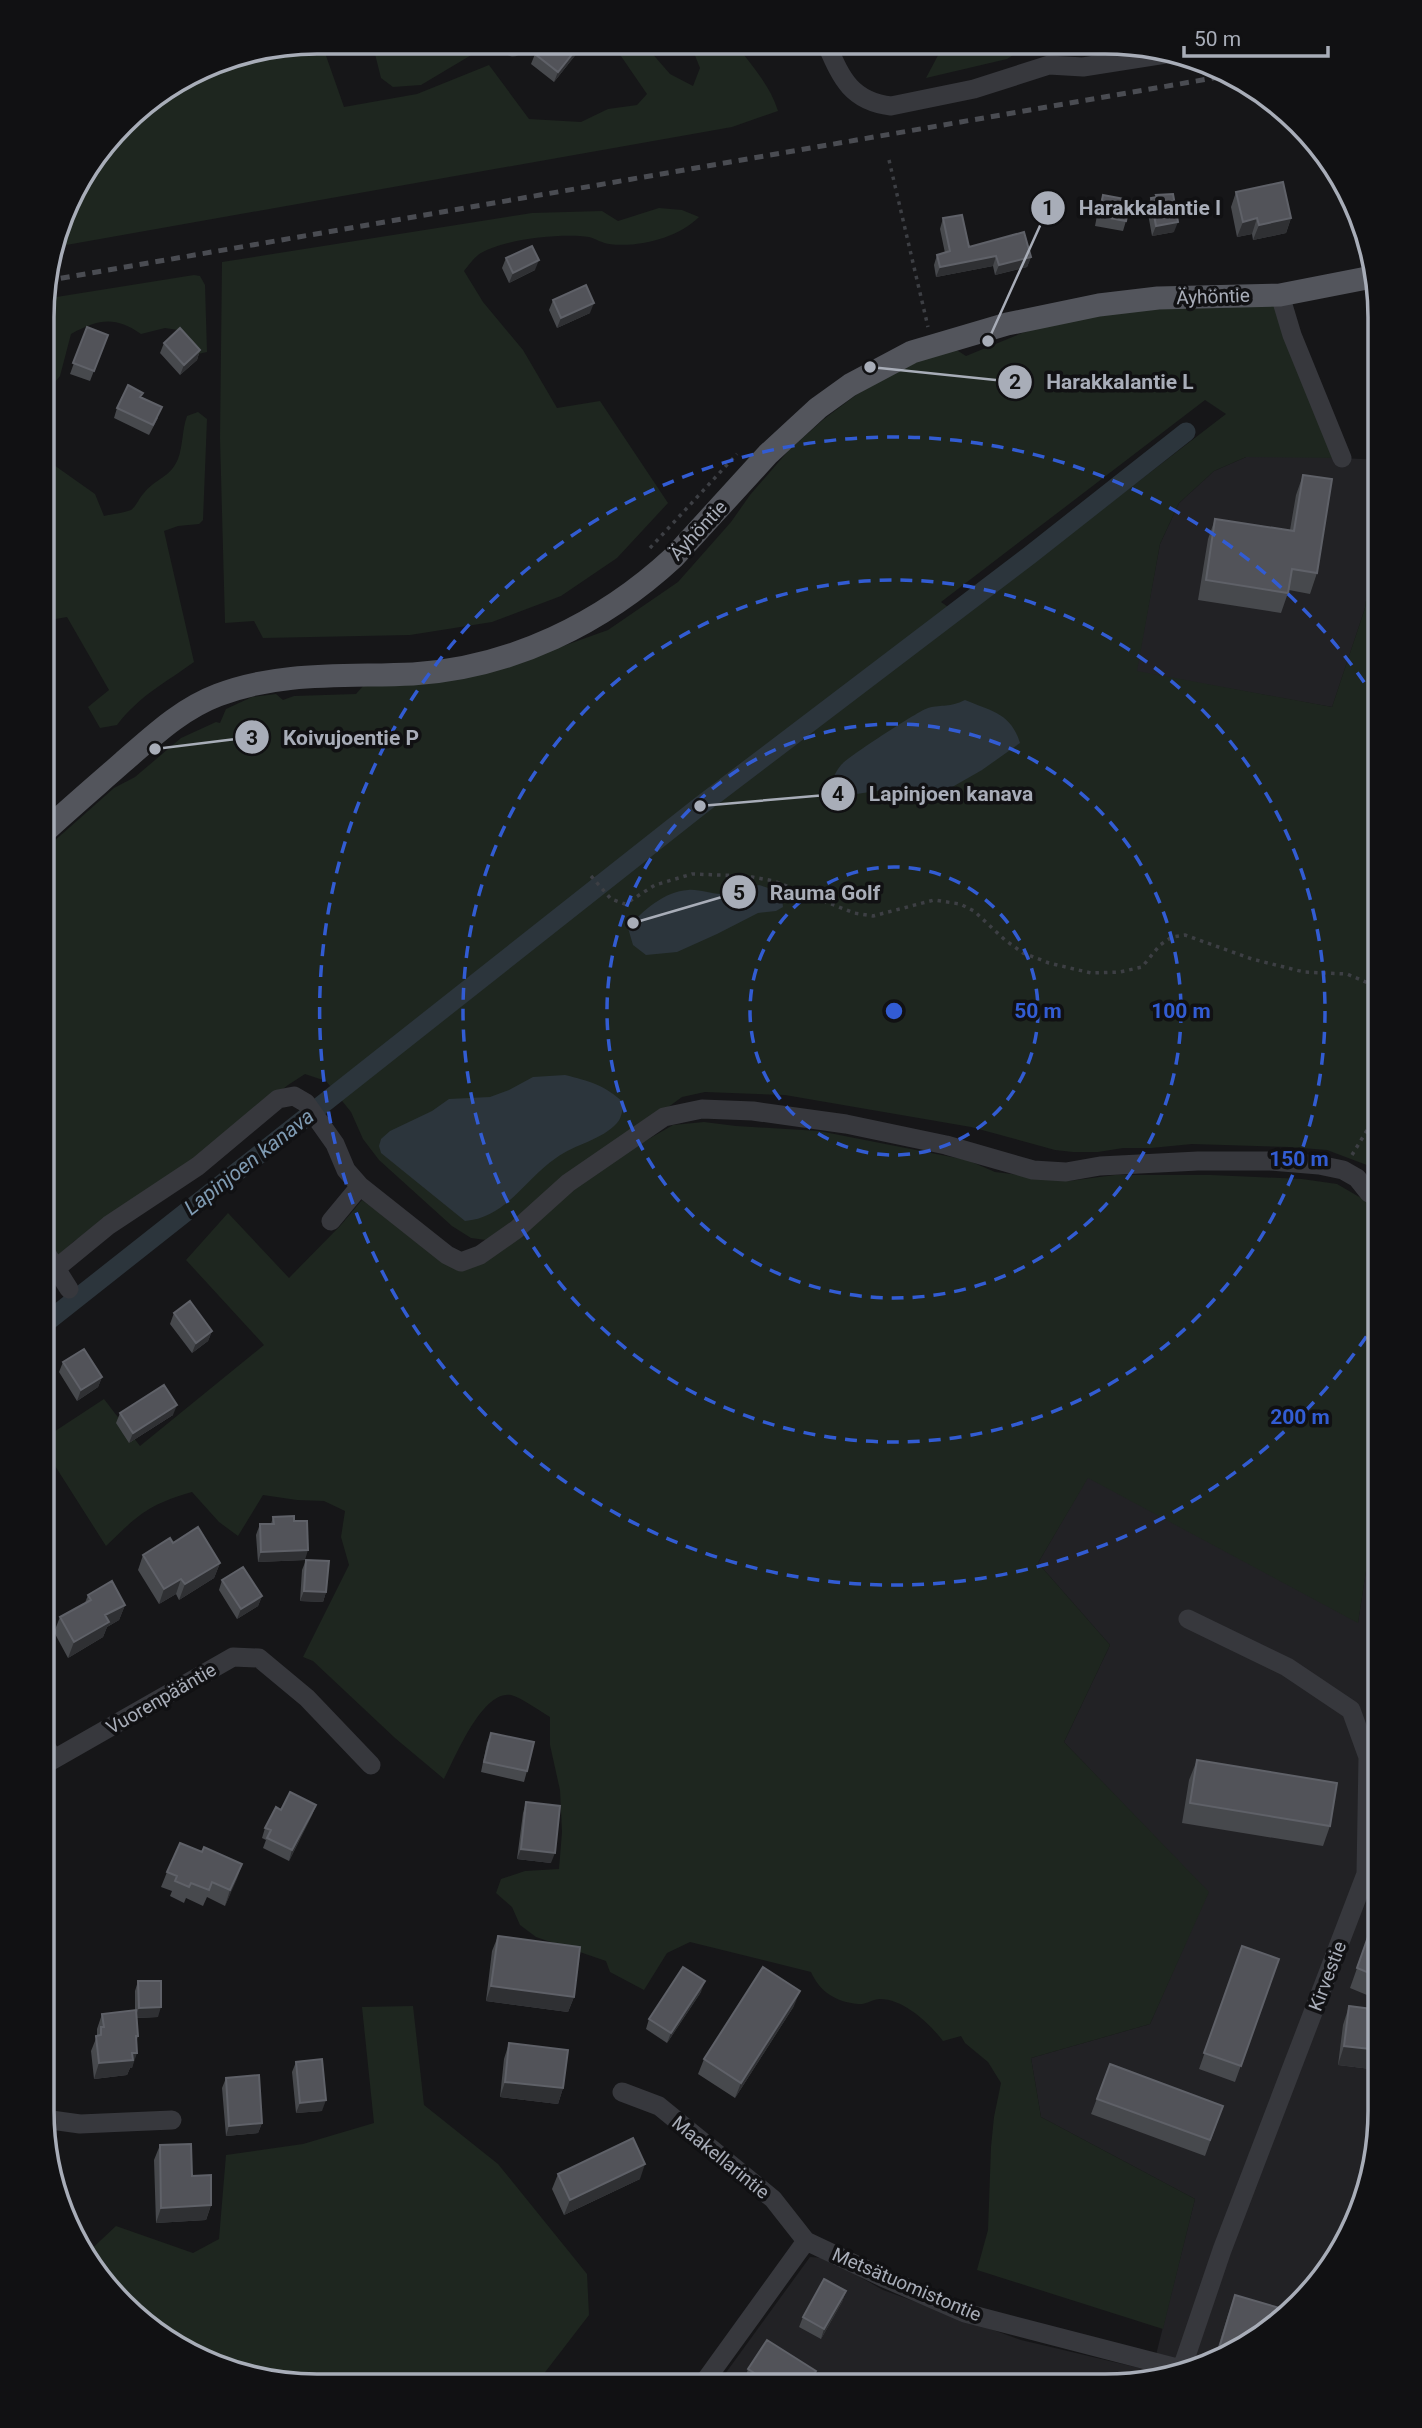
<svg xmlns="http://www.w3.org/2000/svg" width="1422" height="2428" font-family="Roboto,sans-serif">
	<rect width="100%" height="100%" fill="#161618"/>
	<path fill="#222225" d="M1305 456 1380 460V502L1365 608 1332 707 1136 672 1160 544 1179 503 1214 471 1246 457Z
		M1088 1477 1358 1622 1377 1499 1380 1500 1379 2129 1359 2216 1323 2278 1273 2329 1210 2365 1105 2386 717 2385 810 2257 826 2258 883 2290 1021 2340 1152 2371 1195 2199 1041 2117 1031 2058 1150 2024 1208 1892 1064 1742 1110 1645 1038 1563Z"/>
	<path fill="#1e261f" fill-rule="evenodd" d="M372 42H486L478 51 421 85 393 87 381 78Z
		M612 43H643L670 74 693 86 700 68 690 43H746L744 55C758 73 771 89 778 111L732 127 55 247 71 195 135 111 212 63H237L324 50 344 107 417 94 489 65 529 119 581 122 608 109 637 105 647 94Z
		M944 44H1035L1022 49 1007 59 926 78Z
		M659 208 682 210 699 217C678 238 638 248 609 244 602 243 596 239 589 237 562 233 501 239 478 255 473 259 468 266 464 271L483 302 523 350 557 408 600 401 668 503 617 558 561 596 492 622 410 635 263 638 254 621 225 623 220 438 222 262 532 213 602 211 618 221Z
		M194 275 200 276 205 285 207 352 198 354 178 330 165 328 141 334C115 316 99 319 71 334L60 376 44 395V299Z
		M1280 295 1342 458 1246 457 1214 471 1179 503 1160 544 1137 671 1332 707 1365 608 1380 502V1170L1327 1150 1289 1147 1192 1144 1151 1148H1123L1098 1152H1073L1055 1150 971 1127 785 1095 705 1092 682 1097 486 1240 471 1238 452 1226 379 1160 363 1139 351 1112 326 1081 305 1074 288 1085 190 1163 73 1242 43 1271 44 850 114 788 135 777 181 738 216 722 220 723 226 709 252 697 276 694 283 700 294 696 356 694 363 686 496 670 608 630 678 582 731 522 750 495 789 450 824 419 856 395 908 365 952 347 966 356 1022 333 1074 318ZM1205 400 1226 414 962 617 941 602Z
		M198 412 207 419 203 520 199 524 178 526 164 531 194 662C165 683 139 696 117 725L100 728 88 707 109 690 67 617 44 621V458L95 494 104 516C112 514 123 513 131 510 136 507 139 498 144 493 156 478 170 478 178 459 183 446 182 430 187 416Z
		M704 1122 736 1126 819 1131 967 1160 995 1172 1069 1181 1115 1175H1211L1302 1179 1337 1184 1380 1209V1500H1377L1358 1623 1088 1478 1038 1563 1110 1645 1064 1742 1209 1892 1150 2024 1031 2058 1041 2117 1195 2199 1163 2329 977 2270 988 2230 991 2147 994 2117 1001 2083 988 2062 965 2043 961 2036 943 2041C930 2024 904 1999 880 1999 873 1999 866 2005 858 2004 836 2002 820 1992 811 1972L690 1942 667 1953 644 1990 610 1972 606 1961 536 1937 520 1925 512 1907 496 1893 501 1879 525 1871 559 1869 562 1832 560 1790 550 1745V1717C540 1711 522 1698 511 1695 482 1690 455 1758 444 1779L395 1738 313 1661 303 1657 349 1565 341 1537 345 1511 324 1501 297 1500 263 1495 238 1536 219 1522 192 1492C147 1505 138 1515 106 1546L43 1447V1439L104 1399 140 1446 264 1345 186 1260 228 1213 289 1278 340 1226 362 1200 461 1270 595 1170 673 1125Z
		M413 2006 424 2105 498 2164 587 2274 589 2315 536 2384H466L446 2377 404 2384H281L211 2365 149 2329 99 2278 85 2255 116 2226 193 2253 219 2239 226 2155 303 2144 374 2123 362 2007Z"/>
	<path fill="#2c353c" d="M965 700C991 711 1011 713 1020 743L982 770 940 794 910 786 843 796 833 790C832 779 834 774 841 765 848 757 918 711 928 708 943 704 949 708 965 700Z
		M759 885 775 890 782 897 783 907 776 911 758 913 717 934 677 952 646 955 633 945 628 928C642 911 665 891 688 890 699 889 710 894 721 894 734 894 747 889 759 885Z
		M565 1075C589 1081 605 1085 624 1103 622 1110 622 1118 617 1123 602 1140 575 1144 556 1158 525 1179 506 1218 465 1221L381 1153 379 1146 381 1139 390 1131 432 1111 449 1099 490 1097 509 1090 533 1077Z"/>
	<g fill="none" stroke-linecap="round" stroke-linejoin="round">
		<path stroke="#2c353c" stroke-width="19" d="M43 1325 700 806 1030 555 1186 432"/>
		<path stroke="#3d3f44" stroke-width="3.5" stroke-dasharray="3.5 5" stroke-linecap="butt" d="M889 160 928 327
			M650 548 737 454
			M591 876 611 899 625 904 655 885 692 874 747 876 774 881 854 913 873 916 934 900 960 904 974 911 1005 940 1023 953 1049 963 1091 973 1120 972 1142 967 1160 945 1172 937 1185 935 1252 959 1304 972 1347 974 1380 988
			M1352 1155 1380 1109"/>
		<path stroke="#37383d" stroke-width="19" d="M826 43C841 77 850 101 891 106L974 89 1049 65 1083 67 1172 53
			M513 47 514 43
			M1280 295 1292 335 1342 458
			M331 1221 360 1186
			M43 1248 69 1289
			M43 1279 109 1225 198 1166 278 1099 294 1096 306 1103 335 1144 346 1170 360 1186 447 1255 461 1262 480 1255 517 1229 568 1183 664 1117 702 1109 753 1111 846 1124 946 1145 1033 1170 1066 1172 1100 1166 1198 1161H1270L1319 1165 1343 1170 1357 1178 1369 1193 1380 1199
			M42 1739 53 1759
			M42 1766 233 1657 259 1658 307 1698 371 1765
			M622 2092 659 2106 773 2199 806 2241
			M44 2119 80 2124 172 2120
			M1181 2371 1222 2250 1366 1874 1368 1757 1351 1710 1287 1667 1188 1619
			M702 2385 806 2241 882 2277 965 2313 1181 2369"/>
		<path stroke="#53555c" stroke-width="23" d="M44 832C70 808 97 785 123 762 153 736 181 709 218 695 280 671 348 677 413 674 511 668 603 623 674 557L768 454 818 408 850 385 912 352 1007 324 1099 305 1158 298 1280 295 1372 277"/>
		<path stroke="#4a4c52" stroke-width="5" stroke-dasharray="9 7" stroke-linecap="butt" d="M45 281 1231 75"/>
	</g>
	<path fill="#47494d" d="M581 48 554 82 531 64 535 54Z
		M1236 192 1291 218 1286 233 1253 240 1252 234 1237 237 1231 207Z
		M1103 195 1126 221 1123 231 1095 226 1099 205Z
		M1156 195 1174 232 1152 236 1147 208 1151 198 1155 197Z
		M943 218 969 247 1031 257 1027 267 995 275 993 266 936 277 934 265 937 255 945 253 940 229Z
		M506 258 535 270 509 283 502 268Z
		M553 300 590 313 557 328 549 310Z
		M87 327 108 335 90 381 70 374Z
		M164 343 200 350 197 360 180 375 160 353Z
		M141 397 158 418 149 435 114 418 117 408Z
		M1303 475 1317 573 1310 594 1289 590 1281 613 1198 600 1208 539 1215 519 1290 530 1296 495Z
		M174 1313 212 1331 208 1341 192 1353 170 1324Z
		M63 1362 102 1377 98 1387 77 1401 59 1372Z
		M120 1413 173 1415 129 1443 116 1423Z
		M273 1517 294 1521 305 1560 258 1562 256 1535 260 1524H271Z
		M173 1543 220 1563 214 1578 179 1600 176 1594 159 1604 138 1570 143 1555Z
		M306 1560 326 1592 323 1602 300 1601 302 1570Z
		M222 1580 262 1596 258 1606 237 1619 219 1590Z
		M88 1595 125 1605 119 1620 107 1627 103 1637 68 1658 54 1632 60 1617 85 1603Z
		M491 1733 527 1771 524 1782 481 1772 487 1743Z
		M1197 1760 1330 1826 1323 1846 1182 1823 1189 1780Z
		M526 1802 551 1863 517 1859 523 1813Z
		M316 1805 312 1815 289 1861 263 1848 266 1840 262 1838 265 1828 281 1810Z
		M202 1852 242 1864 225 1906 207 1897 203 1906 186 1898 184 1903 170 1896 172 1891 161 1887 167 1872Z
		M1379 1908V2000L1350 1988 1378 1909Z
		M498 1936 574 1997 568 2012 486 2001 492 1951Z
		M1242 1946 1279 1959 1235 2082 1199 2069Z
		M138 1981 158 2017 137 2018 138 2036 136 2042 132 2068H130L127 2075 94 2079 91 2051 97 2036V2029L102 2014 135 2011V1991Z
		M701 1992 667 2043 646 2029 649 2019Z
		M794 2006 735 2098 698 2074 704 2059Z
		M1349 2006 1379 2010V2070L1338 2065 1343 2025Z
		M509 2043 563 2088 558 2104 500 2097 504 2059Z
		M296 2062 322 2111 296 2113 292 2072Z
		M1110 2064 1223 2106 1205 2156 1091 2114Z
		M226 2078 262 2123 258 2133 226 2136 222 2088Z
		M160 2145 192 2176 211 2205 206 2220 156 2223 154 2160Z
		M558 2174 640 2179 564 2215 552 2189Z
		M846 2291 842 2302 821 2339 799 2327 803 2317Z
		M1235 2295 1273 2329 1213 2363 1228 2315Z
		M748 2369 811 2385H743Z"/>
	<path fill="#2f3033" d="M581 43H583L581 48 554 82 558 72Z
		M1257 218 1252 234 1237 237 1243 222Z
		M1291 218 1286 233 1253 240 1259 225Z
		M1178 222 1174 232 1152 236 1156 226Z
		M996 256 993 266 936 277 940 267Z
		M1031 257 1027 267 995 275 999 265Z
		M539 260 535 270 509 283 513 273Z
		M594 303 590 313 557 328 561 318Z
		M200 350 197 360 180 375 184 365Z
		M48 671 45 681 44 682V674Z
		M212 1331 208 1341 192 1353 196 1343Z
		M102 1377 98 1387 77 1401 81 1390Z
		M177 1405 173 1415 129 1443 133 1433Z
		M308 1550 305 1560 258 1562 261 1552Z
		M220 1563 214 1578 179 1600 185 1584Z
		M181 1579 176 1594 159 1604 164 1589Z
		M304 1591 326 1592 323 1602 300 1601Z
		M262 1596 258 1606 237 1619 241 1609Z
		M125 1605 119 1620 107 1627 103 1637 68 1658 74 1642 105 1615Z
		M316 1805 312 1815 289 1861 292 1850Z
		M521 1849 555 1853 551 1863 517 1859Z
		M242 1864 237 1879 225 1906 230 1890Z
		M705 1981 701 1992 667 2043 671 2033Z
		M491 1986 574 1997 568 2012 486 2001Z
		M800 1991 794 2006 735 2098 741 2083Z
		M161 2007 158 2017 135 2018 139 2008Z
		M1344 2046 1379 2050V2070L1338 2065Z
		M132 2053H137L132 2068H130L127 2075 94 2079 99 2063Z
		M505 2082 563 2088 558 2104 500 2097Z
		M326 2100 322 2111 296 2113 300 2103Z
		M262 2123 258 2133 226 2136 229 2126Z
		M645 2164 640 2179 564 2215 570 2200Z
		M211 2205 206 2220 156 2223 161 2208Z
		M846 2291 842 2302 821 2339 824 2329Z
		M816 2371 811 2385H807Z"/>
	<path fill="#525359" stroke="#5f6168" stroke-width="2" d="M544 43H581L558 72 535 54Z
		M1283 182 1291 218 1259 225 1257 218 1243 222 1236 192Z
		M1173 194 1178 222 1156 226 1151 198 1157 197 1156 195Z
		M1103 195 1130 200 1126 221 1099 216Z
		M962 215 969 247 1024 232 1031 257 999 265 996 256 940 267 937 255 950 251 943 218Z
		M532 246 539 260 513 273 506 258Z
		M586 285 594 303 561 318 553 300Z
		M87 327 108 335 94 371 73 363Z
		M180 328 200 350 184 365 164 343Z
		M128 385 143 393 140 397 162 407 153 425 117 408Z
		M1303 475 1332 479 1317 573 1292 569 1288 593 1206 580 1215 519 1294 531Z
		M44 665 48 671 44 674Z
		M190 1301 212 1331 196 1343 174 1313Z
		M84 1349 102 1377 81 1390 63 1362Z
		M164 1385 177 1405 133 1433 120 1413Z
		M294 1516V1521H307L308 1550 261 1552 260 1524H274L273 1517Z
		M198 1527 220 1563 185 1584 181 1579 164 1589 143 1555 170 1538 173 1543Z
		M306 1560 329 1561 326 1592 304 1591Z
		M243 1567 262 1596 241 1609 222 1580Z
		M112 1581 125 1605 105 1615 109 1622 74 1642 60 1617 91 1600 88 1595Z
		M491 1733 534 1742 527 1771 484 1762Z
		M1197 1760 1337 1783 1330 1826 1190 1803Z
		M290 1792 316 1805 292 1850 267 1838 271 1830 265 1828 276 1807 281 1810Z
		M526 1802 560 1806 555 1853 521 1849Z
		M180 1843 202 1852 204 1847 242 1864 230 1890 212 1882 209 1890 191 1883 189 1887 175 1881 177 1876 167 1872Z
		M1379 1908V1977L1357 1968 1378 1909Z
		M498 1936 580 1947 574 1997 491 1986Z
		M1242 1946 1279 1959 1241 2066 1204 2053Z
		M683 1967 705 1981 671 2033 649 2019Z
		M763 1967 800 1991 741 2083 704 2059Z
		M138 1981H161V2007L139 2008Z
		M1349 2006 1379 2010V2050L1344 2046Z
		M136 2010 138 2036H136L137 2053H132L133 2060 99 2063 96 2036 101 2035V2027H104L102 2014Z
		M509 2043 568 2050 563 2088 505 2082Z
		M322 2059 326 2100 300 2103 296 2062Z
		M1110 2064 1223 2106 1210 2140 1097 2099Z
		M259 2075 262 2123 229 2126 226 2078Z
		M633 2138 645 2164 570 2200 558 2174Z
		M191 2144 192 2176 211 2175V2205L161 2208 160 2145Z
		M824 2279 846 2291 824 2329 803 2317Z
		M1235 2295 1290 2311 1273 2329 1215 2362Z
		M767 2340 816 2371 807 2385H773L748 2369Z"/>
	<g fill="none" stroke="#325cd3" stroke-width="3.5" stroke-dasharray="12 9">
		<circle cx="894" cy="1011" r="144"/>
		<circle cx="894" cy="1011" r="287"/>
		<circle cx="894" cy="1011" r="431"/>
		<path d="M1378 1319A574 574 0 1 1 1378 703"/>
	</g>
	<g text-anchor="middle" stroke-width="7" stroke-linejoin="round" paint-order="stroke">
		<g font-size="19" fill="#a8adb8" stroke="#111113">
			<text transform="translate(1213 296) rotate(-2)" y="7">Äyhöntie</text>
			<text transform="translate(698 530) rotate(-47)" y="7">Äyhöntie</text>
			<text transform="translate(161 1698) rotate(-30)" y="7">Vuorenpääntie</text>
			<text transform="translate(1327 1976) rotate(-69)" y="7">Kirvestie</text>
			<text transform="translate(721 2157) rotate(39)" y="7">Maakellarintie</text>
			<text transform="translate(907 2284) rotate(23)" y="7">Metsätuomistontie</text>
		</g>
		<g font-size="21" font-style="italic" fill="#7f9bb3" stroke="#111113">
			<text transform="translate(249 1162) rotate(-38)" y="7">Lapinjoen kanava</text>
		</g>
	</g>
	<path d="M0 0H1422V2428H0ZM317 54H1105A263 263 0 0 1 1368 317V2111A263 263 0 0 1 1105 2374H317A263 263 0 0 1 54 2111V317A263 263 0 0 1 317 54Z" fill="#111113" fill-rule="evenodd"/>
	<path fill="none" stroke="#a8adb8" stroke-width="3.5" d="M317 54H1105A263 263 0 0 1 1368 317V2111A263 263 0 0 1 1105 2374H317A263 263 0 0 1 54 2111V317A263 263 0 0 1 317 54Z"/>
	<circle cx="894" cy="1011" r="10" fill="#325cd3" stroke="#111113" stroke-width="3.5"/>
	<g font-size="21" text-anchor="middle" font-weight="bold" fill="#325cd3" stroke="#111113" stroke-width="7" stroke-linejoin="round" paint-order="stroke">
		<text x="1038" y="1018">50 m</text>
		<text x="1181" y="1018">100 m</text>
		<text x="1299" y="1166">150 m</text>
		<text x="1300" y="1424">200 m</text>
	</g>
	<path fill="none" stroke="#a8adb8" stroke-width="2.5" d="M988 341L1048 208M870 367L1015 382M155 749L252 737M700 806L838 794M633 923L739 892"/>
	<g fill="#a8adb8" stroke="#111113" stroke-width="2.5">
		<circle cx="988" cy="341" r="7"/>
		<circle cx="870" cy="367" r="7"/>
		<circle cx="155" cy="749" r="7"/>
		<circle cx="700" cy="806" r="7"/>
		<circle cx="633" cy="923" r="7"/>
		<circle cx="1048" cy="208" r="18"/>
		<circle cx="1015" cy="382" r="18"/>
		<circle cx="252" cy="737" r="18"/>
		<circle cx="838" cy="794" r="18"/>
		<circle cx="739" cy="892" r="18"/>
	</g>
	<g font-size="21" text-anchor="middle" font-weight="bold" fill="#111">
		<text x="1048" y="215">1</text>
		<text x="1015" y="389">2</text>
		<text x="252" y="745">3</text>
		<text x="838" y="801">4</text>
		<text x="739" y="900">5</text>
	</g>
	<g font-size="21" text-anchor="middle" font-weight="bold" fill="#a8adb8" stroke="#111113" stroke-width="7" stroke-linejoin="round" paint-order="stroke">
		<text x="1150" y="215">Harakkalantie I</text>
		<text x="1120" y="389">Harakkalantie L</text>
		<text x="351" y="745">Koivujoentie P</text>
		<text x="951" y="801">Lapinjoen kanava</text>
		<text x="825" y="900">Rauma Golf</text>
	</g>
	<path d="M1184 46v10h144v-10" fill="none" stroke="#a8adb8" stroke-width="3.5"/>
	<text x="1194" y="46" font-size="21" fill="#a8adb8" stroke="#111113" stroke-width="5" paint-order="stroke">50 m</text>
</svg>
